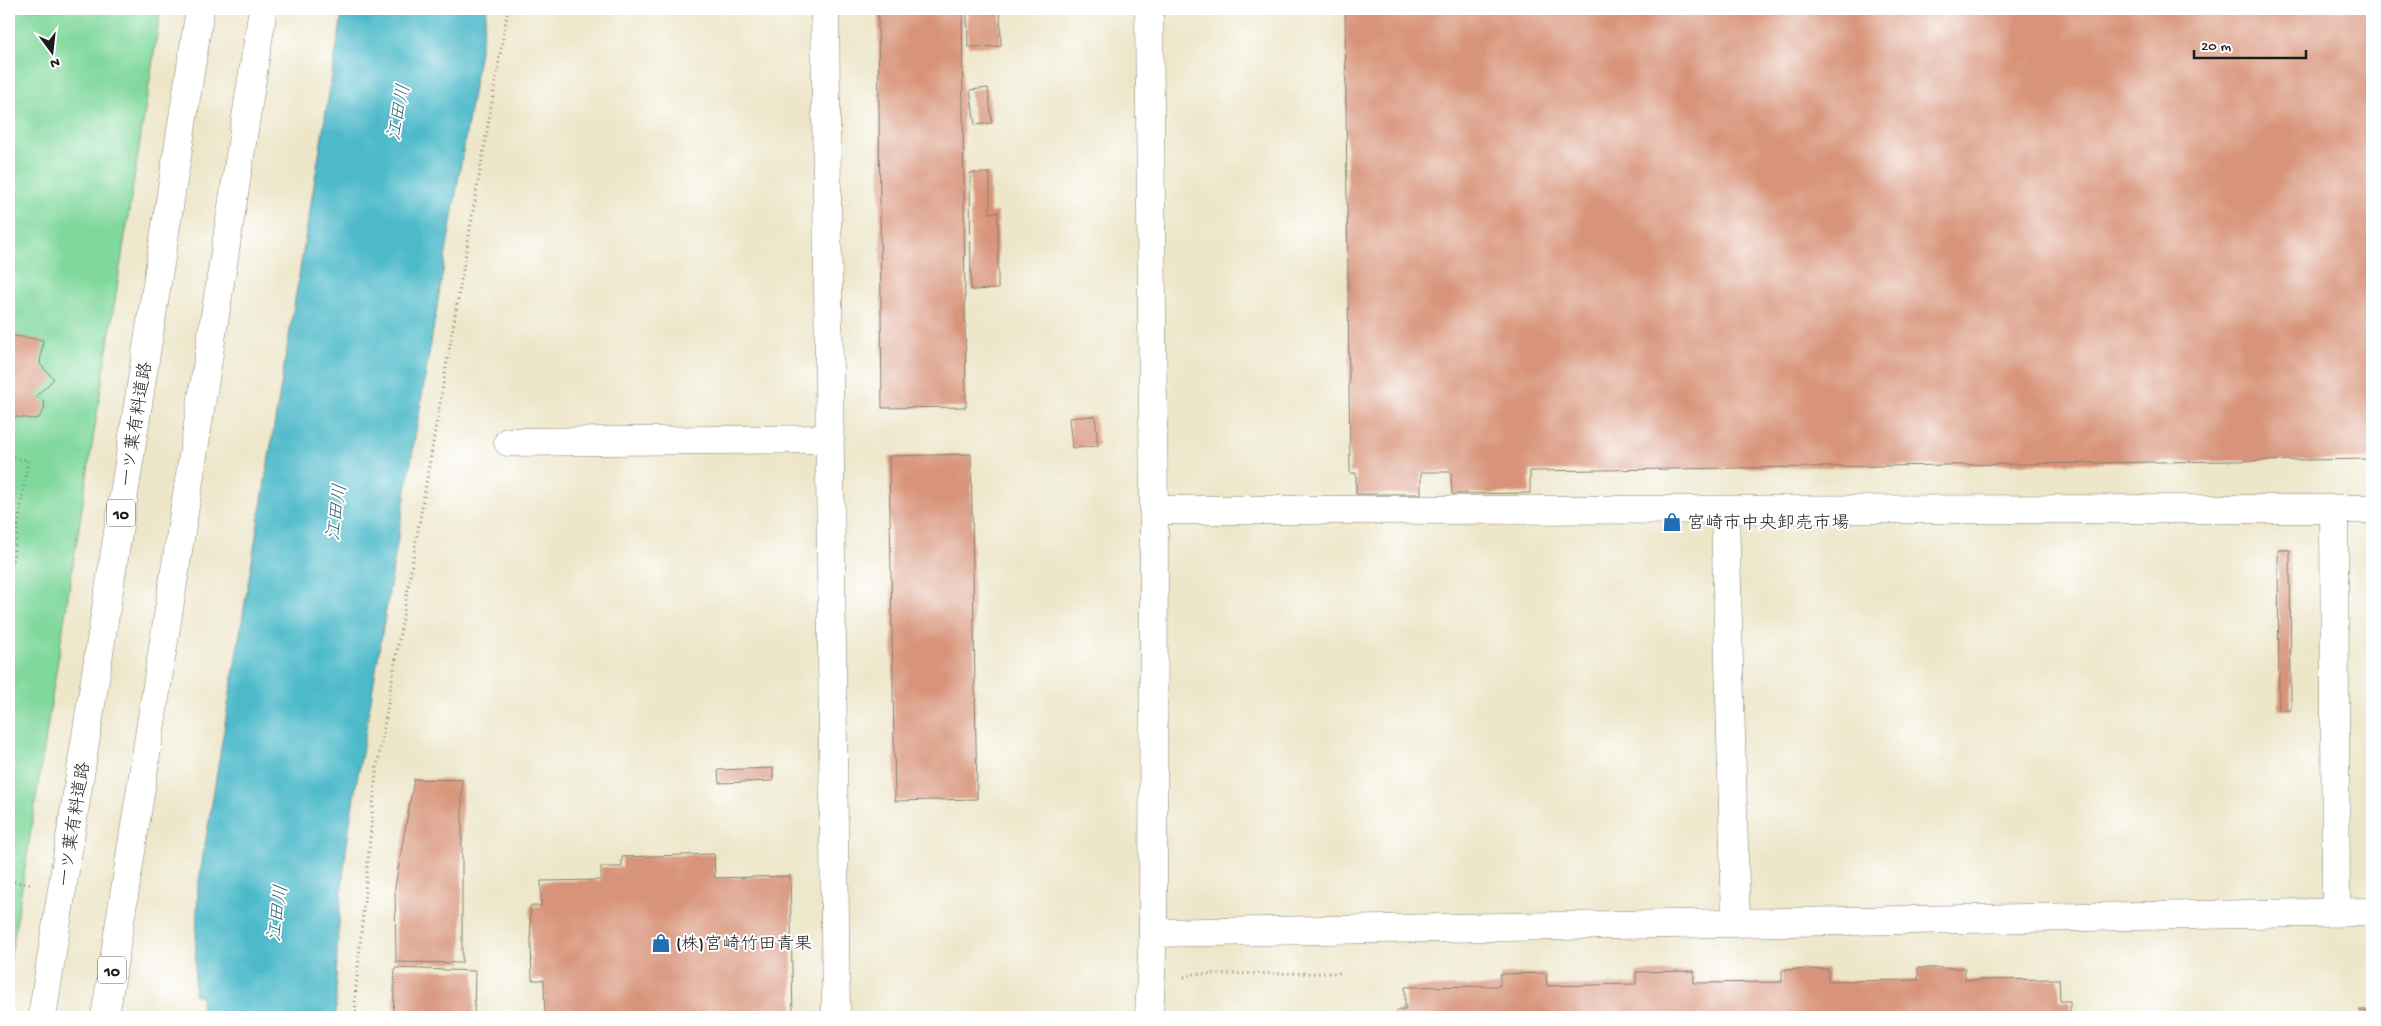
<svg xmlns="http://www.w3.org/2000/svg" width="2381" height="1026" font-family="'Gochi Hand','Klee One',sans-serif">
	<rect width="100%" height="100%" fill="#fff"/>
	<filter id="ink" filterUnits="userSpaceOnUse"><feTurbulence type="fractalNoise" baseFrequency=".02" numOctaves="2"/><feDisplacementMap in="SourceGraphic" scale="10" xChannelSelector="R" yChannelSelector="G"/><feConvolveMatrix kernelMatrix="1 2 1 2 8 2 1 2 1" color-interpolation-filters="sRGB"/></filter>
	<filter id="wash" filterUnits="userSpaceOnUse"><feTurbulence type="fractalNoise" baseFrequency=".0096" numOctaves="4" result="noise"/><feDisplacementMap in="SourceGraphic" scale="20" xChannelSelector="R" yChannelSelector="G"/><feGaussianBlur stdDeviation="1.12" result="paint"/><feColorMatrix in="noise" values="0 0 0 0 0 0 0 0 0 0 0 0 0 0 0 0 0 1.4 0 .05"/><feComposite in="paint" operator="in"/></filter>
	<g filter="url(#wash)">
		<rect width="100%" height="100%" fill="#ede6c9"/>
		<path fill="#80d89c" stroke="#4e7a5c" d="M9 9H161L9 969Z"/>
		<path fill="#4ebaca" stroke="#356b73" d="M343 9H487L362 753C345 840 335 929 336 1017H202L201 996 194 994 198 887Z"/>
		<g id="blocks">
			<path fill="#d8947a" d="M878 9H962L966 407 882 408Z
				M967 9H1000L1001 46 968 47Z
				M1345 9H2372V459L1530 471V493L1452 494 1451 472H1421V494H1356V473H1350Z
				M988 88 992 123 975 125 970 90Z
				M970 173H990V213L998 212V289L971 290Z
				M9 335 43 340 40 364 54 379 36 396 43 401 45 407 39 418 33 419 9 416Z
				M1095 416 1098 446 1072 448 1069 418Z
				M971 454 977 799 895 801 889 456Z
				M2367 549H2372V685H2371Z
				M2278 550H2290L2291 710H2279Z
				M773 768V781L719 783 718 770Z
				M414 779 462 780V963L396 962 395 886Z
				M714 854 715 878 790 876 793 1017H545L544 980H532L530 906H541V881L601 880V867H622V857Z
				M395 968 475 971 474 1017H393Z
				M1918 968H1965V980L2059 979 2060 1001H2070V1017H1397V1010L1405 1009V987L1500 986V974L1546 973 1547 986 1636 984V972L1694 971V983L1782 982V970L1828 969V981L1918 980Z
				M2360 1010H2372V1017H2367V1012H2360Z"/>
		</g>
	</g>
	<g filter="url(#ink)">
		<use href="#blocks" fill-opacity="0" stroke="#848172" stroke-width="1"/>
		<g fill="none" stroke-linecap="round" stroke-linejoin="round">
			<g stroke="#848172" stroke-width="29">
				<path id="minor" d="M825 9 836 1017
					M508 442 830 439
					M1154 510 2372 509
					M2334 510 2336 913
					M1725 511 1736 923
					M1153 933 2372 912
					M1149 1017 1153 933 1154 510 1149 9"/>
			</g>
			<g stroke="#848172" stroke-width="29">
				<path id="major" d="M42 1017 200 9
					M105 1017 263 9"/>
			</g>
			<path stroke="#848172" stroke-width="3" stroke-dasharray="1 4" stroke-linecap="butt" d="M9 457 28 460 9 583
				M9 881 30 884
				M1184 977 1191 974 1342 973
				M356 1017 355 999 376 773 508 9"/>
			<use href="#minor" stroke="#fff" stroke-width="28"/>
			<use href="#major" stroke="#fff" stroke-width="28"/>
		</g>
	</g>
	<defs>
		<g id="shop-bare" transform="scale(1.5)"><path d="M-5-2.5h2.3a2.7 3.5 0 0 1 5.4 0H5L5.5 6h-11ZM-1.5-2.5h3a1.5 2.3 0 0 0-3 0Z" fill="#1f6fb2" stroke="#fff" stroke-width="2.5" paint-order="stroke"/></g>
	</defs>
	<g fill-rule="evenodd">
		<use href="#shop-bare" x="1672" y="522"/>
		<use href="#shop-bare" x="661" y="943"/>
	</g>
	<g text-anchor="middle" stroke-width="4" stroke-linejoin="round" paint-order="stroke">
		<g fill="#fff" stroke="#606060" stroke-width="1">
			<rect x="107" y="499.5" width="28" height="27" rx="4"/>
			<rect x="98" y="956.5" width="28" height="27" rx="4"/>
		</g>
		<g font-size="16" font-weight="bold" fill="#1c1c1c">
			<text x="121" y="519">10</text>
			<text x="112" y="976">10</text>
		</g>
		<g font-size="18" fill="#1c1c1c" stroke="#fff">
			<text transform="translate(135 424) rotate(-81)" y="6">一ツ葉有料道路</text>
			<text transform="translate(73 824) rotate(-81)" y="6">一ツ葉有料道路</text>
		</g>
		<g font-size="18" fill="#1c1c1c" stroke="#fff" text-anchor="start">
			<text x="1687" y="528">宮崎市中央卸売市場</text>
			<text x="676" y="949">(株)宮崎竹田青果</text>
		</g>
		<g font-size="19" font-style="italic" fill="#32636a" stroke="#fff">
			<text transform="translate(397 112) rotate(-79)" y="7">江田川</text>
			<text transform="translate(335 512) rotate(-82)" y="7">江田川</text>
			<text transform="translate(276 913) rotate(-82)" y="7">江田川</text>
		</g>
	</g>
	<rect width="2381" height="1026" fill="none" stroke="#fff" stroke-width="30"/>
	<g transform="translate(52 52) rotate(165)" stroke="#ffffff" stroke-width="4" paint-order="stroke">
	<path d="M0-4L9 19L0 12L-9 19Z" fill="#1c1c1c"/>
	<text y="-8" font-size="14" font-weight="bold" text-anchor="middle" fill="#1c1c1c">N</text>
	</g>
	<path d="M2194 50v8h112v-8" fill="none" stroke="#1c1c1c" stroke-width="2.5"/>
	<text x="2201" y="50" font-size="15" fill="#1c1c1c" stroke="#ffffff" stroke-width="4" paint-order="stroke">20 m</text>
</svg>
